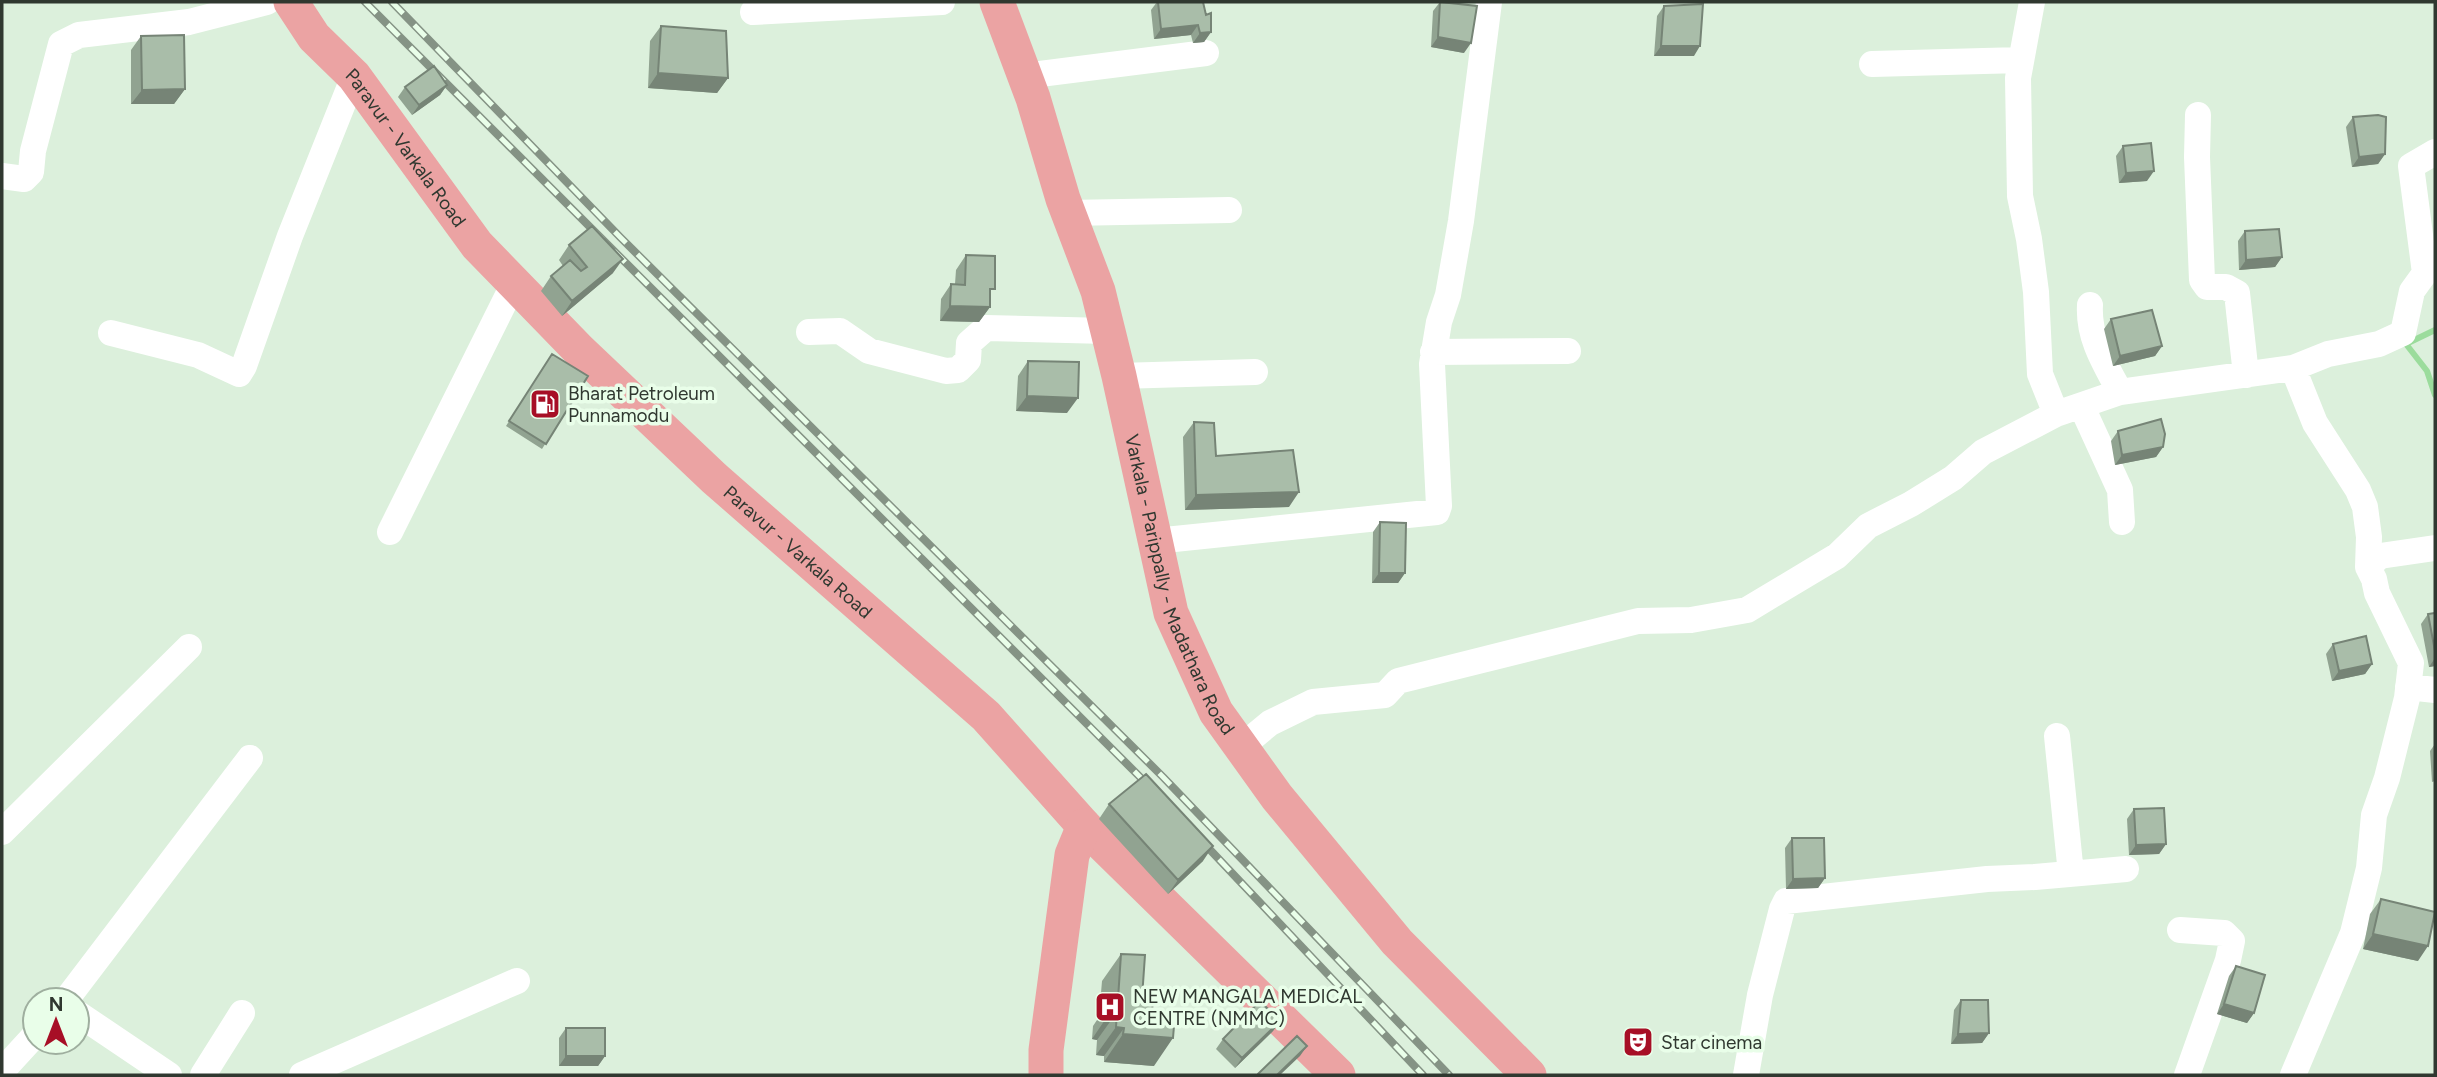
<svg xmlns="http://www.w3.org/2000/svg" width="2437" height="1077" font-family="Figtree,sans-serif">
	<rect width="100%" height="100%" fill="#dcf0dc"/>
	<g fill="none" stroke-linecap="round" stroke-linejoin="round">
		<path stroke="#9bdc9c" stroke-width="6" d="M2435 330 2406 344 2427 371 2435 395"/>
		<path stroke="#fff" stroke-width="26" d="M2032 2 2018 78 2020 196 2029 239 2036 292 2040 374 2056 414
			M753 12 942 2
			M1872 64 2021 60
			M1024 76 1206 53
			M2198 115 2197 157 2202 280 2207 287H2226L2237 293 2246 375
			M2 176 24 179 31 172 33 151 61 44 79 35 189 22 267 2
			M1068 213 1229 210
			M2090 305C2088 338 2105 364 2120 392
			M809 332 840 331 869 351 946 371 958 370 968 360 969 343 986 328 1107 331
			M111 333 198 355 239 374 244 366 290 236 354 76
			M1433 352 1568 351
			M2293 368 2315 423 2358 490 2365 507 2369 537 2368 567 2374 579 2377 593 2411 663 2407 698 2387 778 2374 815 2369 868 2353 933 2293 1075
			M1119 376 1255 372
			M2082 407 2120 490 2122 522
			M390 532 514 283
			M1155 541 1437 512 1439 506 1432 364 1439 322 1448 295 1461 221 1489 2
			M2368 567 2380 556 2435 548
			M2408 687 2435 690
			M2057 736 2071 874
			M1241 747 1270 723 1313 702 1385 695 1398 681 1638 621 1691 620 1747 610 1837 556 1868 526 1911 504 1953 478 1983 452 2056 414 2120 392 2293 368 2328 354 2379 344 2403 333 2412 291 2425 273 2411 166 2435 152
			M2 832 189 647
			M2180 930 2224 933 2232 941 2228 960 2187 1075
			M66 1000 250 758
			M77 1013 169 1075
			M2 1071 35 1035
			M203 1075 242 1013
			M302 1075 517 981
			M1746 1075 1760 995 1782 909 1786 901 1987 879 2035 877 2126 869"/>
		<g stroke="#eba3a3" stroke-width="35">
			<path id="s1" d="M291 2 314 37 354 76 477 245 579 350 714 478 986 716 1084 826 1338 1075"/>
			<path id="s2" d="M997 2 1033 98 1063 199 1098 291 1119 376 1171 613 1216 712 1277 797 1397 942 1529 1075"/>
			<path d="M1046 1075V1050L1072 855 1084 826"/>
		</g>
		<g stroke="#859385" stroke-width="8">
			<path id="rail" d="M365 2 1156 793
				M392 2 621 238 1163 777 1449 1075
				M1197 836 1423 1075"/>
		</g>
		<use href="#rail" stroke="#e9fee9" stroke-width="5" stroke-dasharray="16" stroke-linecap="butt"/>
	</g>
	<path fill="#91a391" d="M1157 2H1203L1211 32 1204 42 1193 43 1191 35 1154 39 1151 10Z
		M1440 2 1464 53 1431 47 1433 11Z
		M1664 6 1694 56H1654L1657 16Z
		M661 26 728 78 717 93 648 88 650 41Z
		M141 36 185 89 174 104H131V50Z
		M447 85 440 95 412 115 398 97 405 87Z
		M2353 117 2385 154 2378 164 2352 167 2346 127Z
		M2123 146 2147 181 2119 183 2116 156Z
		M2245 231 2282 257 2275 267 2239 270 2238 241Z
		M569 245 613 273 562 316 541 291 551 276 563 266 559 260Z
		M966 255 990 296V307L979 322 940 321 941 299 951 284H955L956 270Z
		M2111 319 2162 346 2155 356 2113 366 2104 329Z
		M552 354 588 376 542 449 506 426Z
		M1028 361 1067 413 1016 411 1018 376Z
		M1194 422 1216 456 1289 507 1185 510 1183 437Z
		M2118 431 2163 447 2156 457 2115 465 2111 441Z
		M1380 522 1405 573 1398 583H1372L1373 532Z
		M2435 613V666L2429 667 2421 624 2428 614Z
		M2333 644 2372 664 2365 674 2332 681 2326 654Z
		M2435 744V781L2432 782 2430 751Z
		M1109 804 1203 861 1168 894 1099 819Z
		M2134 809 2166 844 2159 854 2129 855 2127 819Z
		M1792 838 1825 878 1818 888 1786 889 1785 848Z
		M2381 899 2418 961 2363 949 2370 914Z
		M1121 954 1142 998 1152 1013 1154 1066 1104 1062V1056L1096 1055 1097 1040 1092 1039 1093 1026 1099 1017 1102 981Z
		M2236 966 2254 1013 2247 1023 2217 1014 2229 976Z
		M1961 1000 1989 1033 1982 1043 1951 1044 1954 1010Z
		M1280 1021 1273 1031 1235 1068 1216 1049 1223 1039Z
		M566 1028 605 1056 598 1066H559V1038Z"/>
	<path fill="#768476" d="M1198 25 1191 35 1154 39 1161 29Z
		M1211 32 1204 42 1193 43 1200 33Z
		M1438 37 1471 43 1464 53 1431 47Z
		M1661 46H1700L1694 56H1654Z
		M658 73 728 78 717 93 648 88Z
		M447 85 440 95 412 115 419 105Z
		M185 89 174 104H131L142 90Z
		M2385 154 2378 164 2352 167 2359 157Z
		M2154 171 2147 181 2119 183 2126 173Z
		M2282 257 2275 267 2239 270 2246 260Z
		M623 259 613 273 562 316 572 301Z
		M950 306 990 307 979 322 940 321Z
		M2162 346 2155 356 2113 366 2120 356Z
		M1027 396 1078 398 1067 413 1016 411Z
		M2163 447 2156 457 2115 465 2122 455Z
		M1299 492 1289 507 1185 510 1196 495Z
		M1379 573H1405L1398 583H1372Z
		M2435 658V666L2429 667Z
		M2372 664 2365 674 2332 681 2339 671Z
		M2166 844 2159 854 2129 855 2136 845Z
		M1213 846 1203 861 1168 894 1178 880Z
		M1825 878 1818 888 1786 889 1793 879Z
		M2373 934 2428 946 2418 961 2363 949Z
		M2224 1004 2254 1013 2247 1023 2217 1014Z
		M1111 1011 1117 1012 1097 1040 1092 1039Z
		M1280 1021 1273 1031 1235 1068 1242 1058Z
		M1116 1027 1124 1028 1104 1056 1096 1055Z
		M1989 1033 1982 1043 1951 1044 1958 1034Z
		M1123 1034 1173 1038 1154 1066 1104 1062Z
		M1307 1046 1300 1056 1280 1075H1277Z
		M566 1056H605L598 1066H559Z"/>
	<path fill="#a9bda9" stroke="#768476" stroke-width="2" d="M1158 2H1203L1206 15 1211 13V32L1200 33 1198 25 1161 29Z
		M1440 2 1477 6 1471 43 1438 37Z
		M1703 4 1700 46H1661L1664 6Z
		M661 26 726 31 728 78 658 73Z
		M184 35 185 89 142 90 141 36Z
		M434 66 447 85 419 105 405 87Z
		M2378 115 2386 117 2385 154 2359 157 2353 117Z
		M2151 143 2154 171 2126 173 2123 146Z
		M592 226 623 259 572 301 551 276 570 260 581 271 587 267 569 245Z
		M2279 229 2282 257 2246 260 2245 231Z
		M966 255 995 256V289H990V307L950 306 951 284 965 285Z
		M2152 310 2162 346 2120 356 2111 319Z
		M552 354 588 376 546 444 509 421Z
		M1028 361 1079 362 1078 398 1027 396Z
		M2161 419 2165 434 2163 447 2122 455 2118 431Z
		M1194 422 1214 423 1216 456 1293 450 1299 492 1196 495Z
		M1380 522 1406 523 1405 573H1379Z
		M2435 613V651L2428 614Z
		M2366 636 2372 664 2339 671 2333 644Z
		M1146 774 1213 846 1178 880 1109 804Z
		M2164 808 2166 844 2136 845 2134 809Z
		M1792 838H1824L1825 878 1793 879Z
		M2381 899 2435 912 2428 946 2373 934Z
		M1121 954 1145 955 1142 998 1153 999 1152 1013 1175 1014 1173 1038 1123 1034 1124 1028 1116 1027 1117 1012 1111 1011 1112 998 1118 999Z
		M2236 966 2265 975 2254 1013 2224 1004Z
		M1961 1000H1988L1989 1033 1958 1034Z
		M1260 1001 1280 1021 1242 1058 1223 1039Z
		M566 1028H605V1056H566Z
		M1297 1036 1307 1046 1277 1075H1258V1074Z"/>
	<defs>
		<g id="fuel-square" transform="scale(1.575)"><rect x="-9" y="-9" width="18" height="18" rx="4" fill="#a70f26" stroke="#e9fee9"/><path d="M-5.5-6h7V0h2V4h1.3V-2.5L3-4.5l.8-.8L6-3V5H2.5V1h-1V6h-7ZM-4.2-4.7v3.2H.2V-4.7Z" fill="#fff"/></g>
		<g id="hospital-square" transform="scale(1.575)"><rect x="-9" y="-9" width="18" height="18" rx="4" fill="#a70f26" stroke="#e9fee9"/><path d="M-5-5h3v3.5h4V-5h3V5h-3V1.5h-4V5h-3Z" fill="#fff"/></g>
		<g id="theatre-square" transform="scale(1.575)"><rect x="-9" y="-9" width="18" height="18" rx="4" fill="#a70f26" stroke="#e9fee9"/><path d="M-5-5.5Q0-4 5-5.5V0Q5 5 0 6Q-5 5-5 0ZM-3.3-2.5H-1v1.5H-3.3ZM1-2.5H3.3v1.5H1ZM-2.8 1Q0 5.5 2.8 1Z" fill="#fff"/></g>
	</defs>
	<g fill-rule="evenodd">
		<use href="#fuel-square" x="545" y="404"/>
		<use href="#hospital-square" x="1110" y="1007"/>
		<use href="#theatre-square" x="1638" y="1042"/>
	</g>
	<g text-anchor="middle" stroke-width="7" stroke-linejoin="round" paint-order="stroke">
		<g font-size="19" fill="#303830" stroke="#e9fee9">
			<text dy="7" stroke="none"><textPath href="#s1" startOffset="186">Paravur - Varkala Road</textPath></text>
			<text dy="7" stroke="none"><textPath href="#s1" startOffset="751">Paravur - Varkala Road</textPath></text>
			<text dy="7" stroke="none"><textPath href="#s2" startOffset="612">Varkala - Parippally - Madathara Road</textPath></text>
		</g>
		<g font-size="19" fill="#303830" stroke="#e9fee9" text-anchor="start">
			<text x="568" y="400">Bharat Petroleum<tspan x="568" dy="22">Punnamodu</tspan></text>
			<text x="1133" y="1003">NEW MANGALA MEDICAL<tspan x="1133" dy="22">CENTRE (NMMC)</tspan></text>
			<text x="1661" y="1049">Star cinema</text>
		</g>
	</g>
	<rect width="2437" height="1077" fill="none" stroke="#303830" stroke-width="7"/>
	<g transform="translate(56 1021)"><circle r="33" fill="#e9fee9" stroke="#9faf9f" stroke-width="2"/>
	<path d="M0-5L12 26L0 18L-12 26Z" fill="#a70f26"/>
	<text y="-10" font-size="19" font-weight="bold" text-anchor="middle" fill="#303830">N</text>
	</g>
</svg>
